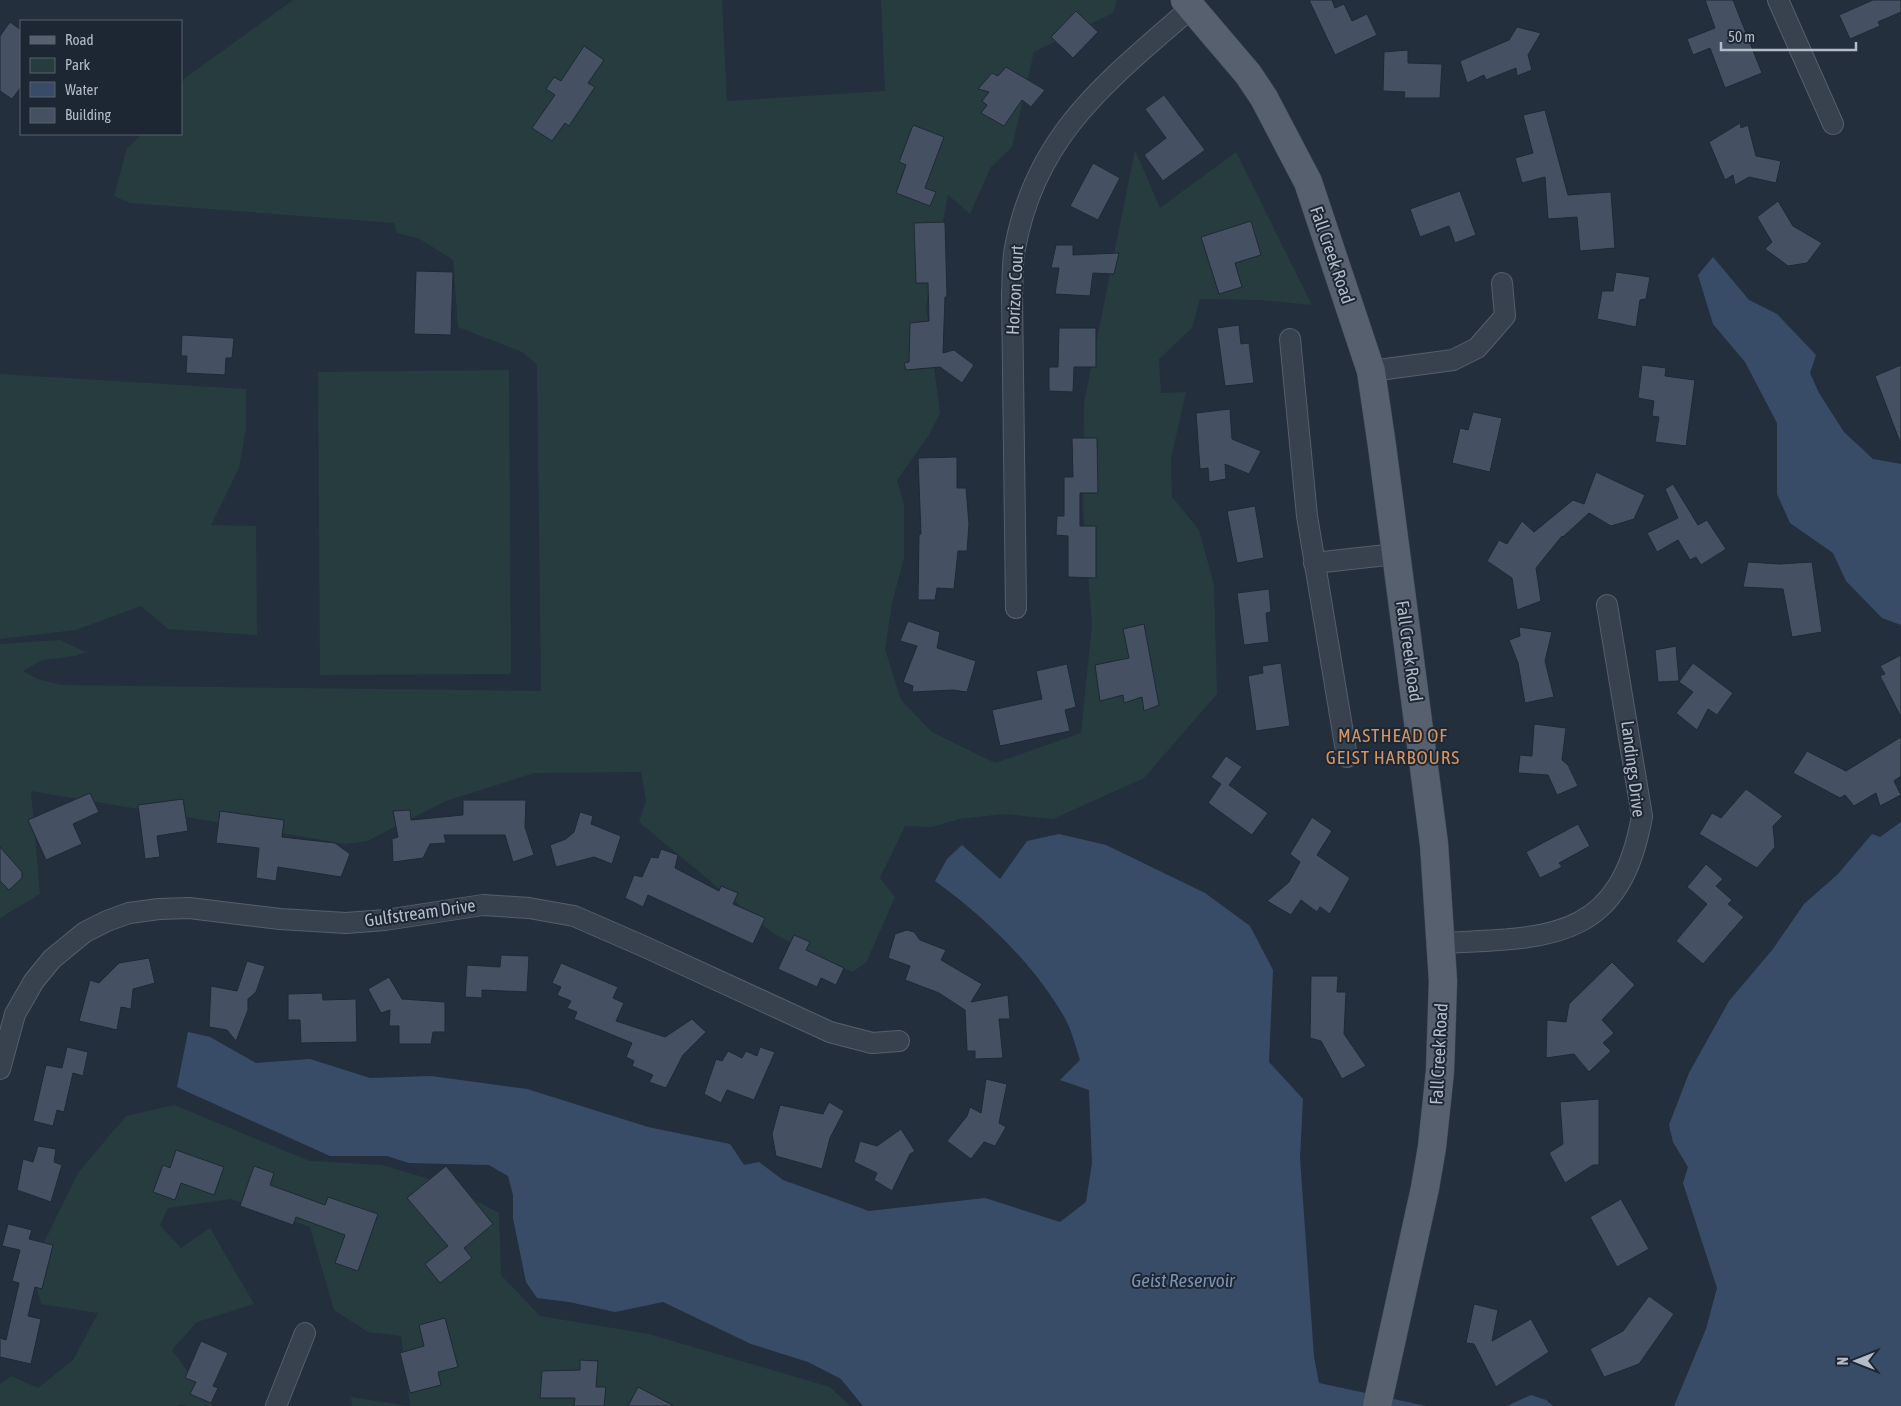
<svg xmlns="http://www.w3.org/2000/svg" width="1901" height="1406" font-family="'Asap Condensed',sans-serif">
	<rect width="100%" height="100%" fill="#242f3e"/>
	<path fill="#263c3f" d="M293 0H722L727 101 885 91 881 0H1117L1113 13 1034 52 1012 147 991 167 970 214 948 195 926 306 940 413 929 435 897 480 904 504V558L892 603 885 649 901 700 932 732 995 763 1081 733 1092 625 1083 507 1084 403 1135 150 1160 208 1236 152 1312 305 1259 300 1200 299 1192 328 1159 359 1161 393 1186 392 1171 459 1172 497 1199 530 1214 585 1217 694 1144 778 1053 819 1005 814 959 819 932 827 905 826 880 878 895 897 866 963 852 972 774 934 639 822 646 801 641 772 534 773 446 801 367 841 346 844 31 791 40 894 0 918V644L60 640 86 652 75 656 42 660 23 671 38 679 62 685 541 691 537 365 522 352 458 327 453 260 420 239 397 233 394 223 130 203 114 196 127 148 142 134H181V85L185 78Z
		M509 370 511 674 320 675 318 372Z
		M0 374 246 389V428L239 468 211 525 256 526 257 635 168 629 141 606 76 630 0 639Z
		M174 1105 310 1161 382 1165 443 1183 499 1213 501 1275 540 1316 649 1334 830 1387 850 1406H410L401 1336 368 1332 334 1310 310 1227 231 1199 168 1208 160 1225 181 1248 210 1228 254 1304 197 1322 172 1350 213 1406H186L180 1404 178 1406H0V1384L11 1376 38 1388 73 1360 98 1313 41 1304 32 1267 78 1173 126 1116Z
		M351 1397 408 1406H352Z"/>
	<path fill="#394c67" d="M1713 257 1749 300 1777 314 1816 355 1810 373 1819 393 1844 432 1873 459 1901 464V625L1882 618 1846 581 1833 553 1790 523 1777 494V423L1745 362 1713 324 1698 275Z
		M1901 822V1406H1674L1706 1329 1717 1288 1683 1183 1688 1167 1673 1142 1669 1125 1689 1073 1729 1001 1773 949 1804 904 1838 874 1872 834 1880 837Z
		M1059 834 1106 845 1205 893 1250 926 1273 970 1269 1062 1303 1099 1300 1158 1314 1357 1319 1383 1426 1406H863L841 1379 808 1362 751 1344 663 1302 615 1312 569 1302 537 1298 526 1282 513 1218V1195L508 1176 489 1165 409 1163 387 1156H330L177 1087 188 1032 210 1037 256 1063 310 1059 370 1078 431 1076 527 1089 648 1127 730 1144 744 1165 759 1162 783 1180 869 1211 985 1198 1060 1222 1086 1202 1092 1163 1089 1090 1060 1080 1080 1060C1076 1047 1072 1032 1066 1020 1036 966 985 917 935 881L947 859 962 845 1000 879 1027 841Z
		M1531 1395 1546 1400 1553 1406H1507Z"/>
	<path fill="#455162" stroke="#1f2835" d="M1309 0H1332L1335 8 1344 4 1352 21 1367 14 1377 35 1335 55Z
		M1705 0H1733L1762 73 1725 88 1710 48 1693 55 1687 39 1715 28Z
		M1873 0H1901V12L1878 22 1880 26 1850 39 1839 15Z
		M1076 11 1098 32 1073 58 1051 37Z
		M10 22 21 30V87L12 99 0 91V36Z
		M1517 27 1541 33 1528 55 1532 70 1517 76 1516 68 1486 80 1484 75 1467 83 1460 61 1509 40Z
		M584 46 604 60 588 83 595 87 569 126 565 123 552 141 532 128 555 95 546 89 554 77 561 81Z
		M1408 50V63L1442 64 1440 98H1404L1405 92 1383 91 1384 52Z
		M1006 67 1045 90 1031 107 1022 100 1004 126 981 113 987 105 982 101 989 92 978 89 992 73 998 76Z
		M1164 95 1205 150 1163 181 1144 155 1166 138 1145 109Z
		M1545 110 1568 195 1611 192 1615 248 1580 251 1577 217 1548 219 1545 177 1522 183 1515 158 1533 153 1523 115Z
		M1740 123 1741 128 1748 125 1756 156 1781 161 1776 183 1749 177 1735 185 1733 175 1725 180 1709 142Z
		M913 125 944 137 925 188 936 192 930 206 896 193 906 165 899 162Z
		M1093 163 1120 178 1098 220 1070 206Z
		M1460 191 1476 235 1455 243 1449 226 1420 237 1410 209Z
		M1778 201 1793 226 1822 243 1807 263 1788 266 1765 249 1772 242 1757 217Z
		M1251 221 1261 255 1235 263 1242 287 1219 294 1201 237Z
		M945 222 947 297H945L943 353 954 350 974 365 962 383 940 367 906 370 904 363 909 362 910 323 929 321 928 283H916L914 223Z
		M1056 245H1073V255L1119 253 1114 274 1093 273 1090 296 1055 294 1059 268H1051Z
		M416 271 453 272 451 335 414 334Z
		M1616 272 1650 277 1646 299 1640 300 1636 327 1597 319 1602 291H1613Z
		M1239 325 1241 344 1249 343 1254 383 1225 386 1217 328Z
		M1059 328H1096V367H1074L1073 392 1049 391V367H1058Z
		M182 335 234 338 232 358H226L225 375 186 373 187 356H181Z
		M1642 365 1666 368 1665 376 1695 380 1686 446 1655 442 1659 417 1652 416 1654 401 1638 398Z
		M1901 365V441L1900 442 1875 376Z
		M1230 409 1232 439 1261 451 1249 474 1225 464 1226 479 1209 482 1208 468 1200 469 1196 413Z
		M1473 412 1502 418 1490 472 1452 463 1460 428 1468 430Z
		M1072 438H1097L1098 493H1080V526H1096V578L1068 577V536L1056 535 1057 516H1064V477H1073Z
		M957 457V488H966L969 524 967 551H958L954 589 937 588 935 600H918L919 534H921L918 458Z
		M1596 472 1645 495 1634 519 1611 526 1589 513 1563 537 1562 536 1536 568 1541 601 1517 610 1512 578 1487 561 1499 540 1507 544 1522 521 1534 532 1573 500 1584 504Z
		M1673 484 1698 525 1707 520 1726 549 1701 565 1696 557 1690 560 1678 540 1657 552 1647 533 1678 518 1665 489Z
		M1255 506 1264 558 1237 563 1227 511Z
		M1748 562 1780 564 1812 562 1822 632 1792 637 1783 589 1743 587Z
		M1269 589 1271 612 1266 613 1269 642 1244 645 1237 593Z
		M908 621 940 632 937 648 976 661 967 692 953 690 912 692 913 686 903 682 917 646 900 641Z
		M1144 624 1159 705 1144 711 1142 697 1124 703 1123 695 1100 701 1095 665 1129 658 1123 629Z
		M1519 627 1552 632 1545 661 1554 697 1525 703 1518 663 1509 640 1520 636Z
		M1676 646 1679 681 1658 682 1655 650Z
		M1901 655V717L1880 676 1885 674 1880 666Z
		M1281 663 1290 726 1256 731 1248 676 1263 673 1262 666Z
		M1693 663 1733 693 1717 715 1708 709 1697 730 1676 713 1693 692 1679 682Z
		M1067 664 1076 707 1065 710 1070 731 1000 746 992 710 1042 699 1036 671Z
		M1534 724 1566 728 1562 760 1568 765 1578 786 1557 795 1548 775 1518 773 1520 755 1532 756Z
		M1901 737V776L1894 781 1901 795 1880 806 1876 793 1854 806 1845 795 1840 798 1793 773 1807 751 1846 771Z
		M1226 756 1242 767 1229 785 1268 813 1252 835 1208 803 1221 784 1211 777Z
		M1746 789 1783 816 1773 826 1775 847 1757 868 1699 834 1712 813 1721 818Z
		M90 793 99 812 73 824 82 844 46 860 28 820Z
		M183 799 188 831 157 836 160 857 145 859 138 805Z
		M463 800H526L525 827 534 855 513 862 505 835H444L446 843 430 844 423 858 393 862 392 839 398 837 393 811 410 810 411 820 463 815Z
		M220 811 284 820 282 837 335 843 350 854 341 877 278 867 276 881 256 878 259 848 216 843Z
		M580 812 593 816 591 824 621 836 612 864 594 857 556 867 550 845 566 839 574 832Z
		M1312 817 1332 831 1317 855 1350 878 1330 914 1320 907 1317 912 1301 900 1291 915 1267 901 1289 882 1300 862 1290 854Z
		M1578 824 1590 846 1559 863 1562 867 1540 878 1526 852Z
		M0 847 22 872V878L9 890 0 881Z
		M661 849 678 855 675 868 719 891 721 886 738 893 733 904 765 918 753 944 648 895 643 907 625 898 634 875 642 877 651 857 658 858Z
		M1706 864 1723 879 1716 886 1732 900 1728 904 1744 917 1703 964 1676 941 1707 904 1687 887Z
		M907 930 914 932 920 940 946 950 941 960 982 984 971 1002 1008 995 1010 1019H999L1003 1058 975 1059V1051H967L965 1010 939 993 905 980 910 966 888 958 895 934Z
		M794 935 810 942 806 950 844 968 836 985 821 978 817 987 778 969Z
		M501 955 529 956 527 992 482 990V998L465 997 467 965 500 967Z
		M149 958 155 983 133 989 131 1009 121 1007 117 1030 79 1021 90 980 99 983 119 963Z
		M247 961 265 966 256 992 248 999V1010L236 1041 227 1030 209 1027 211 986 237 991Z
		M1612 962 1635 985 1602 1020 1614 1033 1603 1043 1611 1051 1589 1072 1574 1054 1546 1058 1547 1020 1566 1022 1569 1004Z
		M561 963 618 987 613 998 624 1003 616 1021 665 1037 692 1019 706 1032 683 1055 666 1088 649 1082 653 1075 632 1066 634 1061 626 1057 632 1043 574 1019 577 1012 567 1008 571 1001 557 995 561 987 552 983Z
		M1311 976H1338L1337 992H1346L1344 1034 1366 1066 1342 1079 1321 1041 1310 1038Z
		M389 977 402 999 445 1002V1032H433L431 1044H399V1026H389L390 1010 381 1013 368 989Z
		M322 993 323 1000 356 999 357 1042 301 1043 300 1020H288V994Z
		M67 1047 88 1052 83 1076 73 1073 64 1112 57 1110 53 1126 33 1121 46 1065 62 1068Z
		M760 1047 775 1052 754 1100 727 1090 721 1103 704 1094 716 1059 722 1061 728 1051 742 1058 746 1051 757 1056Z
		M986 1079 1007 1084 999 1123 1006 1127 995 1146 984 1142 971 1159 947 1141 967 1116 970 1107 981 1113Z
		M1599 1099V1165H1593L1565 1183 1549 1153 1563 1144 1560 1102Z
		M829 1102 844 1111 830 1138 822 1169 776 1156 772 1134 780 1105 823 1114Z
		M901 1129 915 1151 910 1154 892 1191 874 1180 877 1173 854 1162 860 1141 877 1146Z
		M38 1146 56 1149 54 1162 62 1165 51 1202 17 1190 23 1159 33 1162Z
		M176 1150 224 1167 214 1195 181 1183 175 1200 153 1192 163 1165 170 1168Z
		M254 1166 274 1173 270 1185 325 1205 328 1197 378 1214 358 1271 335 1263 345 1235 296 1217 293 1225 240 1206Z
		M446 1166 493 1224 464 1248 472 1258 440 1283 425 1264 448 1246 407 1198Z
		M1621 1199 1649 1249 1617 1267 1590 1217Z
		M8 1224 32 1230 29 1239 53 1245 42 1289 35 1287 28 1316 41 1319 31 1364 0 1357V1338L6 1340 19 1283 12 1281 20 1250 2 1246Z
		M1649 1296 1674 1314 1639 1364 1604 1377 1590 1349 1623 1331Z
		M1474 1304 1498 1310 1492 1341 1531 1319 1549 1352 1496 1387 1474 1344 1466 1343Z
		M445 1318 458 1367 438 1372 441 1385 410 1393 400 1353 424 1346 419 1325Z
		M201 1341 228 1353 213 1386 218 1388 211 1403 190 1394 196 1382 185 1378Z
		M580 1360 598 1361 596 1387H606L604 1406H574L575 1398H540L542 1371 580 1370Z
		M638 1387 674 1406H628Z"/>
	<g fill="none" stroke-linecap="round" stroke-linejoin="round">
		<g stroke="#565f6c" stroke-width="22">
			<path id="minor" d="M1778 0 1833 124
				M1290 339 1307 516 1347 757
				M1371 371 1453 360 1477 348 1505 316 1502 283
				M1314 563 1396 554
				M1016 608 1012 294C1013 279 1012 263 1015 248 1036 133 1109 80 1191 8
				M1441 943C1548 938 1620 942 1642 816L1607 605
				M0 1069 15 1014 34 981 52 959 85 932 107 921 129 913 159 909 189 908 280 919 346 923 385 920 483 905 529 908 574 916 643 946 830 1032 872 1043 899 1041
				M276 1406 305 1333"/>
		</g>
		<g stroke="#414a57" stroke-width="29">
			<path id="primary" d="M1185 0 1248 74 1264 98 1308 182 1371 371 1382 446 1434 844 1443 981 1440 1071 1432 1147 1425 1188 1377 1406"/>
		</g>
		<use href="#minor" stroke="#38414e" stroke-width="20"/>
		<use href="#primary" stroke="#56606e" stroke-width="28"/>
	</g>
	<g text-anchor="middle" stroke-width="4" stroke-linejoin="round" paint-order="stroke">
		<g font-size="18" fill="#b4bcc9" stroke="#1d2633">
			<text transform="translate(1332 255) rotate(71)" y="6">Fall Creek Road</text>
			<text transform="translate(1015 290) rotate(-87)" y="6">Horizon Court</text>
			<text transform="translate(1409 651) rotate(82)" y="6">Fall Creek Road</text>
			<text transform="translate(1633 769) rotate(83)" y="6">Landings Drive</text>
			<text transform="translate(420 913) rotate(-8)" y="6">Gulfstream Drive</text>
			<text transform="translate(1439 1054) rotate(-87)" y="6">Fall Creek Road</text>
		</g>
		<g font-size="19" letter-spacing="1" fill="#d59563" stroke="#1d2633">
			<text x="1393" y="742">MASTHEAD OF<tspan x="1393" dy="22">GEIST HARBOURS</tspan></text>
		</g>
		<g font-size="19" font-style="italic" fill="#7c92b1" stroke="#1d2633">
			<text x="1183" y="1287">Geist Reservoir</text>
		</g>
	</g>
	<rect x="20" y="20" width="162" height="115" fill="#1d2633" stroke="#59626f"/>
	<rect x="30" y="36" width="25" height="8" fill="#56606e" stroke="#59626f"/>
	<text x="65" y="45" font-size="15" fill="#b4bcc9">Road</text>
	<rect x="30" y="58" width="25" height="15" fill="#263c3f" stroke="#59626f"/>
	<text x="65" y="70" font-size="15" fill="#b4bcc9">Park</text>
	<rect x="30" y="82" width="25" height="15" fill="#394c67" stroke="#59626f"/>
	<text x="65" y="95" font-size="15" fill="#b4bcc9">Water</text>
	<rect x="30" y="108" width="25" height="15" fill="#455162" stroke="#59626f"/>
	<text x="65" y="120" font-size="15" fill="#b4bcc9">Building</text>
	<g transform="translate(1856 1361) rotate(270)" stroke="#1d2633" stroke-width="4" paint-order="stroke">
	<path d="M0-4L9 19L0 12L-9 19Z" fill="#b4bcc9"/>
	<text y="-8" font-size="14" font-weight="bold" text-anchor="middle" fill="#b4bcc9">N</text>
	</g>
	<path d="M1721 42v8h135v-8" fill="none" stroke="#b4bcc9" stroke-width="2.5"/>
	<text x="1728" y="42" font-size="15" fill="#b4bcc9" stroke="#1d2633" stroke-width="4" paint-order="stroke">50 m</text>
</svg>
